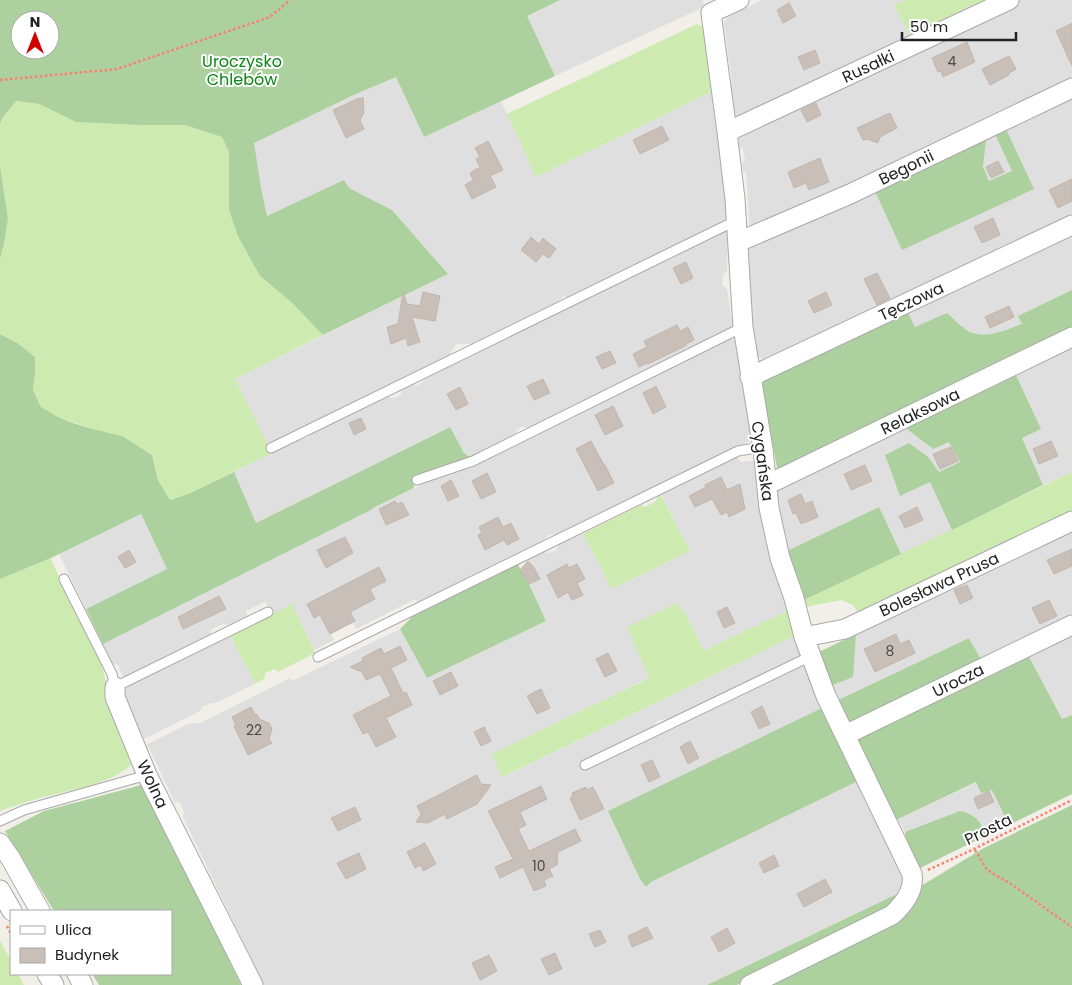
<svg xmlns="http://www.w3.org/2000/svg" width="1072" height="985" font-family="Poppins,sans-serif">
	<rect width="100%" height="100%" fill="#f2efe9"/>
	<path fill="#e0dfdf" d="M560 0H703L704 7 555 76 526 16Z
		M762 0H904L894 5 913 40 735 123 729 84 732 82 724 23 728 17Z
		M1016 0H1072V82L1013 111 750 231 746 171 743 172 742 163 745 160 743 148 739 147 738 138 740 133Z
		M396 76 424 137 501 101 536 177 715 90 716 97 712 105 715 115 719 122 728 220 568 298 564 296 555 304 471 344H457L448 356 268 446 235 379 448 274 392 210 349 188 267 216 261 188 253 143 358 93Z
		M1072 92V218L916 291 764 360 757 356 749 326 747 244Z
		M725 230 728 234 727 271 723 275 722 285 727 289 733 329 527 429 523 426 516 430V435L470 457 464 453 449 427 256 523 234 472 298 440 308 438 311 433 386 396 393 398 402 395 400 389 413 382 416 386 423 382 428 375 453 363 463 360 474 351 530 324 543 322 544 317Z
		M1072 235V290L1019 316 1035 352 944 394 908 313 999 269Z
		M730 339 736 340 756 438 556 536 549 534 543 541 536 546 418 603 415 599 356 629 353 622 331 634 334 640 314 650 292 604 272 614 265 602 246 611 248 617 229 625 223 624 212 629 210 635 122 680 123 676 118 665 113 664 103 644 373 509V508L455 469 457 470 466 469 468 467 564 420 575 418 577 414Z
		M1072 343V472L1043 485 1022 438 1040 429 1014 371Z
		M937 407 965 465 930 482 952 530 804 600 777 516V486Z
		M737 457 741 462 757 460 791 609 704 651 683 609 681 610 677 603 627 628 650 677 493 754 503 777 796 635 801 656 670 721 664 719 656 722 653 728 585 765 589 768 804 664 824 707 609 812 640 879 646 887 651 882 856 782 862 784 904 879 899 893 707 985H264L183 817 184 812 179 801 175 803 149 748 146 745 188 724 200 723 290 678 292 681 400 629 427 678 546 621 529 584 520 570 530 559 543 552 549 553 556 550 559 544 583 534 612 589 690 551 661 494Z
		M141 514 167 569 86 609 59 554Z
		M1072 525V620L983 663 969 638 836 701 830 686 856 634Z
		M1072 629V715L1062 720 1026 651Z
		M230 635 255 684 215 703H211L202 707 200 711 144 739 120 690Z
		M1012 766 1033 813 920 868 906 839 905 832 901 824 896 820Z"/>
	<path fill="#cdebb0" d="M904 0H998L913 40 894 5Z
		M697 24 706 28 715 90 536 177 507 114Z
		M16 101 39 104 76 122 139 125H185L222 137 229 152V210L260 276 291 302 323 335 235 379 272 453 188 494 170 500 158 480 152 454 92 429 58 417 41 407 33 390 35 373V357L19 344 0 334V259L4 244 8 219 0 166V124L3 117Z
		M1072 472V515L859 614 853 605 841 600 806 607 804 600Z
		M661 495 690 551 612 589 583 534 641 505 645 507 656 501 657 497Z
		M51 558 53 564 78 616 100 655 105 679 124 726 132 754V764C109 786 67 790 37 799 25 802 12 807 0 811V579Z
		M677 603 681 610 683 609 704 651 791 609 796 635 502 777 492 754 649 678 627 627Z
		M292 604 315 653 278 672 275 669 265 673V678L255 684 230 635Z
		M0 940 11 961V974H18L24 985H0Z"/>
	<path fill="#add19e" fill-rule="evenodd" d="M0 0H560L527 16 555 76 424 137 396 77 358 93 254 143 261 188 267 216 344 180 349 188 392 210 448 274 323 335 291 302 260 276 238 236 229 210V152L222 137 185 125H139L76 122 39 104 16 101 3 117 0 124ZM20 20H50V50H20Z
		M1004 125 1034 189 902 250 873 187 986 139 983 167 989 181 1012 171 995 134Z
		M0 166 8 219 4 244 0 259Z
		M1072 290V334L778 474 770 429 760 395 764 380 908 313 915 327 947 313C954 319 961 327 968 331 986 340 1005 330 1022 324L1018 316Z
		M0 334 19 344 35 357V373L33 390 41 407 58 417 73 423 92 429 122 436 152 455 158 480 170 500 188 494 234 472 256 523 450 427 464 453 470 457 413 478 414 488 373 508V509L103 644 86 609 167 569 141 514 51 558 0 579Z
		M1014 371 1041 429 1022 438 1043 485 952 530 930 482 900 496 885 455 909 443 928 457 939 472 960 462 949 442 933 449 907 429 908 422Z
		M879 507 901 554 804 600 787 551Z
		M517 563 529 584 546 621 427 678 400 629 412 617Z
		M856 634 853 677 830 686 819 652Z
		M969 638 983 663 849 728 836 701Z
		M1026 651 1062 719 1072 715V794L1009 825 992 790 981 793 976 782 896 820 856 740Z
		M824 707 862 784 856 782 651 882 646 887 640 879 608 811Z
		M145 784 150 797 241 985H99L92 974H171V911H54L5 831 44 811Z
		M1072 805V985H759L894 922 919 887 984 848Z
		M960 811C977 815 979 821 987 835L920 868 906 839 905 832Z
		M904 879 906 886 897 904 759 973 737 985H707L899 893Z"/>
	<path fill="#c7bfb8" stroke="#c4b6ab" d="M789 3 796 16 783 23 777 10Z
		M1072 23V66L1056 31Z
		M967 42 975 62 943 77 941 71 938 72 932 58Z
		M815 50 820 63 804 70 798 57Z
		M1009 56 1016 69 1008 74 1009 75 990 85 982 69Z
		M363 97 364 113 360 120 364 129 346 138 333 110 359 98 360 99Z
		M816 103 821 115 807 122 801 110Z
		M890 113 897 128 880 137 878 143 867 139 863 140 857 128Z
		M662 126 669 140 640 154 633 140Z
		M488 141 503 170 490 176 496 187 472 199 465 185 473 180 470 173 480 167 476 159 480 157 475 148Z
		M820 158 829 182 809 190 806 183 794 188 788 172Z
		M998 161 1004 172 991 178 986 167Z
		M1072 179V201L1058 208 1049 190Z
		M993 218 1000 235 982 243 974 227Z
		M531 237 539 244 543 238 556 249 549 258 543 254 536 262 521 250Z
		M686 262 693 278 681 284 673 268Z
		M877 273 890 298 877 305 864 279Z
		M403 292 407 304 420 306 423 292 440 296 435 321 412 317 420 342 408 346 406 338 391 344 387 327 398 324Z
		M826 292 832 305 814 313 808 301Z
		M1009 306 1014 317 990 328 985 317Z
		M677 325 680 331 688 327 694 340 686 344 687 345 648 364 647 363 639 367 633 354 647 347 644 341Z
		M610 351 616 363 602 369 596 357Z
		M543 379 550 393 534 400 527 386Z
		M656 386 666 407 653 414 643 393Z
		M460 387 468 404 456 410 447 394Z
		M613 406 623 426 605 435 595 415Z
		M361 418 366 429 354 435 349 423Z
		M591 441 604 465H605L614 483 598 491 576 449Z
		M1051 441 1058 456 1039 464 1033 449Z
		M951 447 958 461 940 469 933 454Z
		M865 465 872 481 851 490 844 474Z
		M487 473 496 492 481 499 472 481Z
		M721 477 727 490 740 484 745 509 729 517 727 512 721 515 712 499 695 507 689 496 706 487 705 485Z
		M451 480 459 496 448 501 441 486Z
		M801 494 805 504 812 501 818 517 801 524 796 513 793 514 788 500Z
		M395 501 397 504 402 502 409 515 386 525 379 509Z
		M917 507 923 520 905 528 899 516Z
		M498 517 503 527 511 523 519 539 507 545 504 540 485 550 478 535 482 533 479 527Z
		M345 537 353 553 326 568 317 550Z
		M1072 549V566L1054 574 1047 560Z
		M129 550 136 562 125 568 118 557Z
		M528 561 533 566 540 579 529 584 520 570Z
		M567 564 569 568 577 564 585 579 577 583 583 595 572 600 568 592 558 598 547 575Z
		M379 567 386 581 370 589 375 599 350 612 355 621 330 634 320 615 314 618 307 604Z
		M967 585 973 598 960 604 954 590Z
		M219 596 226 609 183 629 178 617Z
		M1049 600 1057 616 1040 624 1032 608Z
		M727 607 735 623 724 628 717 612Z
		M896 634 900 644 909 640 915 653 875 672 864 649Z
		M400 646 407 660 391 668 403 693 406 692 412 705 386 718 396 737 376 747 368 732 363 734 353 715 391 696 380 674 366 680 362 672 350 667 363 661 362 658 381 648 384 654Z
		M608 653 617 671 605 677 596 659Z
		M451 672 458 686 440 695 433 681Z
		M541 689 550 708 537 714 527 696Z
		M762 706 770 724 759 729 751 712Z
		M251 707 255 715 257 714 259 719 269 723 272 729 269 739 272 743 248 755 234 726 236 725 232 717Z
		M484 727 491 741 481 746 474 732Z
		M690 741 699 758 688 764 680 747Z
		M652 760 660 777 649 782 641 765Z
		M477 775 481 784 491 785 477 804 447 819 445 814 428 823 416 822 421 814 417 806Z
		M541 786 547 799 520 812 526 825 518 829 529 851 575 829 581 841 558 852 557 865 549 869 553 876 544 880 546 886 534 891 523 867 500 878 495 867 513 859 488 811Z
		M586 787 587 790 593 787 604 809 580 820 570 798 573 796 572 793Z
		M989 791 994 802 978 809 974 798Z
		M355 807 361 820 338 831 331 818Z
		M425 843 436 864 423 871 421 865 415 868 407 852Z
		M359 853 366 869 346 879 337 863Z
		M774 855 779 866 764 873 759 863Z
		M825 879 832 892 804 907 797 894Z
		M647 927 653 938 632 947 628 936Z
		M727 928 735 943 719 952 711 937Z
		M600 930 606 942 595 947 589 934Z
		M555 953 562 969 549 975 541 959Z
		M489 955 497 971 480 980 472 963Z"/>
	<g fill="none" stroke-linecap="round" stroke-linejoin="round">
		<g stroke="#a9a9a9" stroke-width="11">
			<path id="service" d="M271 448 727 225 736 223
				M417 480 473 461 743 327
				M64 579 112 674 115 687 268 612
				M318 657 738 451 756 448 763 449
				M585 765 811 656
				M0 821 24 810 147 775"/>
		</g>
		<g stroke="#a9a9a9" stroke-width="21">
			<path id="minor" d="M739 0 711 13 727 132 735 199 743 327 763 449 769 508 780 558 794 598 804 637 826 696 912 874C915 891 903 905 892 915L750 985
				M727 132 1009 0
				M738 242 850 194 1072 88
				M750 377 1072 225
				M767 484 777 480 1072 337
				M804 637 845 629 1072 521
				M115 687V697L147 775 253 985
				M845 735 1072 625
				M0 843 11 859 40 911
				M0 890 12 911
				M47 974 54 985
				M77 974 83 985"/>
		</g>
		<path stroke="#fa8072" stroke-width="2.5" stroke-dasharray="2.5 2.5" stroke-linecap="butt" d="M0 80 117 69 270 17 290 0
			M975 850 987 870 1011 884 1072 927
			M928 870 974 849 1072 800
			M7 926 11 934"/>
		<use href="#service" stroke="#fff" stroke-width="9"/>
		<use href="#minor" stroke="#fff" stroke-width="19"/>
	</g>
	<g text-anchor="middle" stroke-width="4" stroke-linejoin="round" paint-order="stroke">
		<g font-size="14" fill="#4b4948">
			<text x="952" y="66">4</text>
			<text x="890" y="656">8</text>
			<text x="254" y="735">22</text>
			<text x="539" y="871">10</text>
		</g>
		<g font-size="16" fill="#0c8416" stroke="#fff">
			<text x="242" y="67">Uroczysko<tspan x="242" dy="18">Chlebów</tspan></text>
		</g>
		<g font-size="16" fill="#222" stroke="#fff">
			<text transform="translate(868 66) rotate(-25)" y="6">Rusałki</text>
			<text transform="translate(906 167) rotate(-26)" y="6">Begonii</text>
			<text transform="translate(911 301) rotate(-25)" y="6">Tęczowa</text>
			<text transform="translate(920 411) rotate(-26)" y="6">Relaksowa</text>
			<text transform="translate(763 461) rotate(82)" y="6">Cygańska</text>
			<text transform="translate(939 584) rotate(-25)" y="6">Bolesława Prusa</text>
			<text transform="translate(958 680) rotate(-26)" y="6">Urocza</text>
			<text transform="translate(153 784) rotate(65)" y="6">Wolna</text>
			<text transform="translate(988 829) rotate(-26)" y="6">Prosta</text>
		</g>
	</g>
	<rect x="10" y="910" width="162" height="65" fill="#ffffff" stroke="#a7a7a7"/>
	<rect x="20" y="926" width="25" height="8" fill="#ffffff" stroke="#a7a7a7"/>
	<text x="55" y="935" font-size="15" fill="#222222">Ulica</text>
	<rect x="20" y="948" width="25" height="15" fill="#c7bfb8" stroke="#a7a7a7"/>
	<text x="55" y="960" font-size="15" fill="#222222">Budynek</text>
	<g transform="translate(35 35)"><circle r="24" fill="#ffffff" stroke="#a7a7a7"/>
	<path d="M0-4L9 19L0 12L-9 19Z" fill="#d40000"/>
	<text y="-8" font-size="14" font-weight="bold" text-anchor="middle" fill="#222222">N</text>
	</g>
	<path d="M902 32v8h114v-8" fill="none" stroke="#222222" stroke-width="2.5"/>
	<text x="910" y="32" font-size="15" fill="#222222" stroke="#ffffff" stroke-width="4" paint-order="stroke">50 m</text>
</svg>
